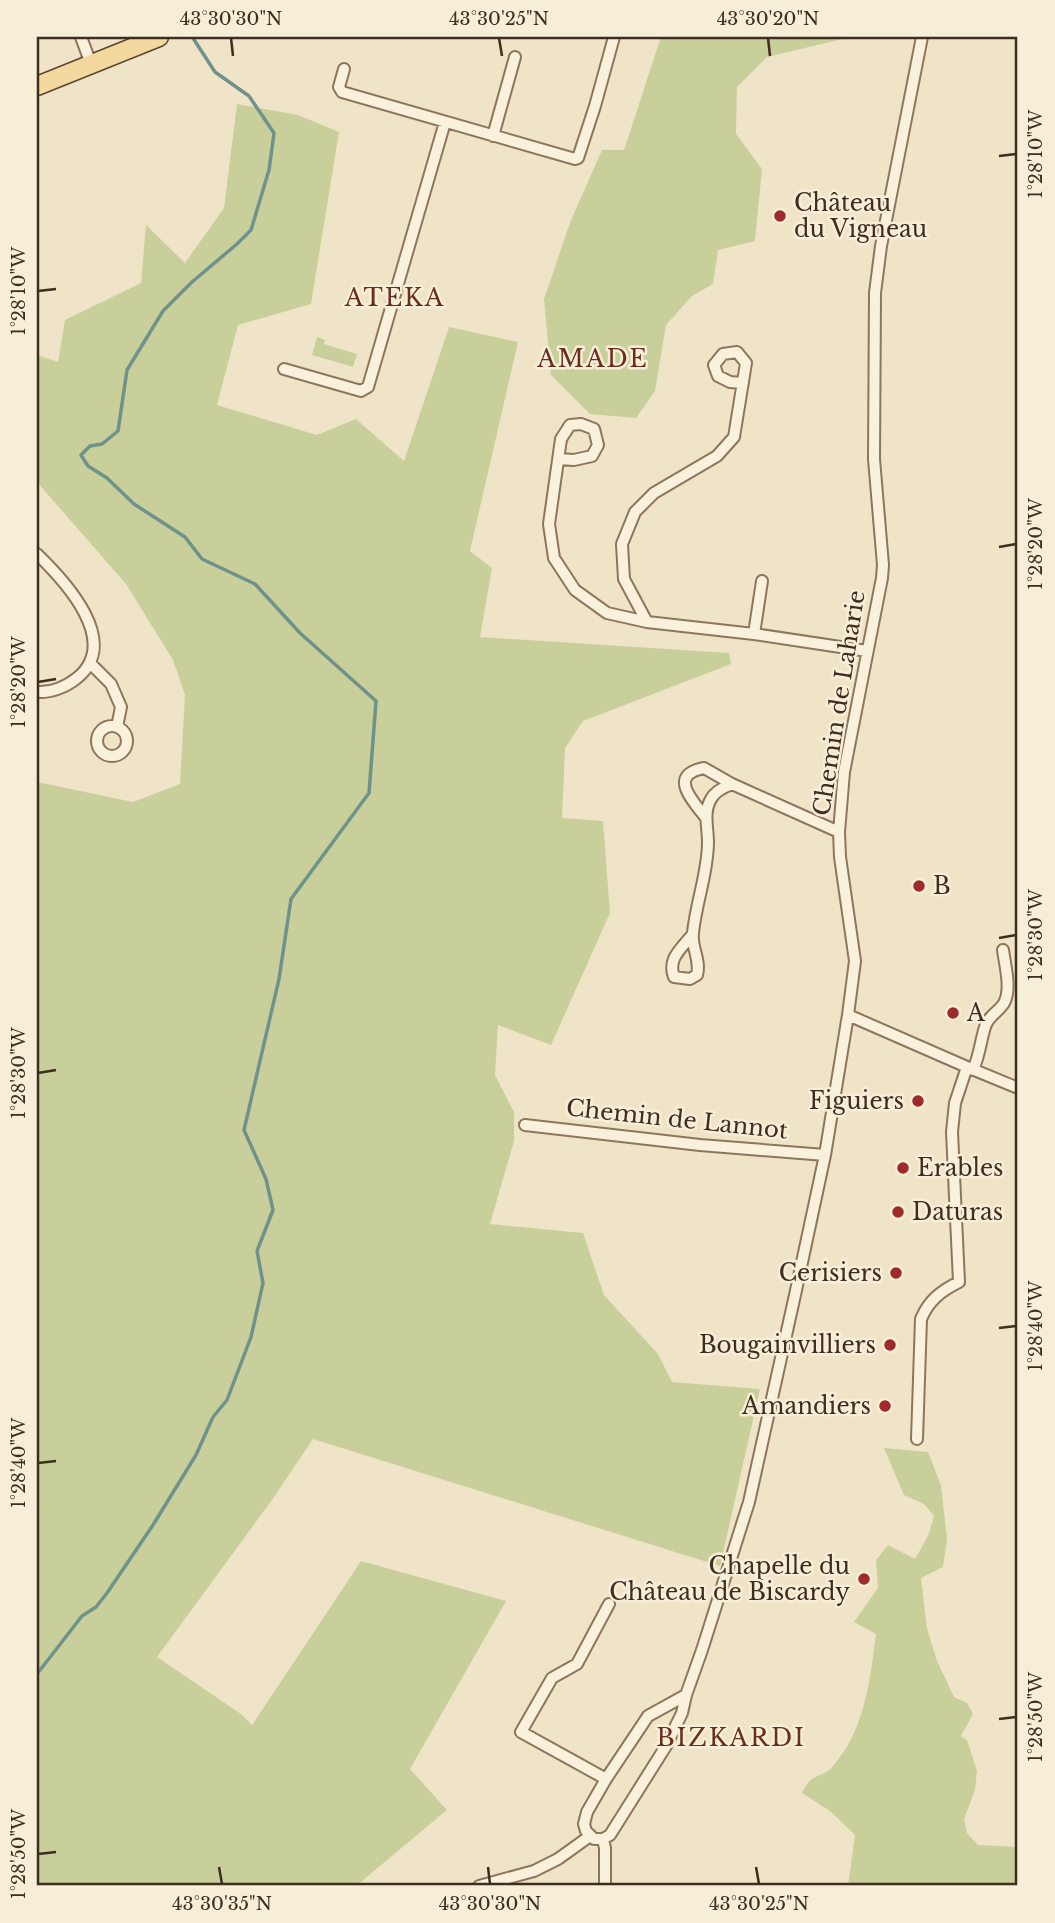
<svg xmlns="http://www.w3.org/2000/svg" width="1055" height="1923" font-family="'Libre Baskerville',serif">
	<rect width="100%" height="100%" fill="#f0e4c8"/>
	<path fill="#c9cf9b" d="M661 37H851L767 57 737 87 736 134 762 169 755 241 718 250 713 284 692 296 666 325 655 391 636 418 590 414 551 375 544 299 571 220 602 150H624Z
		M237 104 298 115 339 132 311 304 238 325 217 405 317 435 356 419 404 461 449 327 518 342 470 551 492 568 480 637 729 653 731 664 583 721 565 748 562 818 603 821 610 913 551 1045 498 1025 495 1075 514 1112V1141L490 1224 583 1233 604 1295 658 1354 672 1382 760 1389 720 1566 313 1439 272 1500 157 1657 241 1714 252 1725 361 1561 506 1601 410 1769 447 1810 356 1886H37V782L133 802 180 784 185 695 173 660 126 584 37 482V355L58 362 65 320 141 283 146 225 185 263 224 208Z
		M317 337 325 340 324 344 357 354 353 367 312 355Z
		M884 1448 928 1452 941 1485 947 1539 943 1567 921 1578 927 1628 937 1661 954 1697 967 1703 973 1714 961 1736 967 1740 977 1771 975 1790 964 1819 967 1833 978 1845 1018 1847V1886H848L855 1835 830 1811 802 1793C812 1771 822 1779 833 1766 865 1730 870 1679 876 1634L854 1622 878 1588 876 1560 888 1545 915 1559 928 1536 934 1516 924 1504 904 1495Z"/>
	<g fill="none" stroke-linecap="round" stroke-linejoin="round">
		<path stroke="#6f938a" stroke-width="3.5" d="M37 1674 82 1616 96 1607 107 1593 153 1525 196 1455 213 1417 227 1400 251 1337 263 1283 257 1251 273 1210 266 1179 244 1130 279 979 291 899 369 793 376 701 300 633 255 584 202 559 185 537 134 504 107 478 88 466 81 455 90 446 102 444 118 431 127 370 163 311 192 282 237 244 251 230 269 170 274 133 249 96 215 72 193 38"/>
		<g stroke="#8d765c" stroke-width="14">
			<path id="street" d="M81 37 91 64
				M344 69 339 87 342 92 575 159 578 158 595 106 614 37
				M493 136 515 57
				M284 369 361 391 368 387 445 122
				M559 459 574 460 592 456 598 445 594 429 581 424 570 425 561 439 549 524 554 558 575 590 607 613 647 622 754 634 867 651
				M37 554C65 581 122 642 77 678 66 687 51 693 37 692
				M647 622 624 579 622 544 635 512 654 493 717 456 734 437 746 363 737 352 723 354 714 365 718 376 730 382 743 383
				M754 634 762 581
				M90 663 111 684 121 707 117 727
				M97 741a15 15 0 1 1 30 0a15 15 0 1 1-30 0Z
				M706 818C693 801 667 775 704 768L732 784
				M692 935C681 949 667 959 674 977L690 979 697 975C701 959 691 948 693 933 696 902 708 873 708 842 708 828 703 812 711 799 715 791 724 787 732 784L839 832
				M848 1015 967 1067 1018 1088
				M973 1070C980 1054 980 1043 985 1027 988 1015 1001 1011 1005 1001 1011 987 1005 965 1003 950
				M525 1125 700 1145 825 1155
				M917 1439 921 1319C929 1300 941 1291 959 1282L952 1132 955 1103 967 1067
				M686 1695 648 1716 606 1779 587 1812 584 1824 586 1831 594 1839H603L610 1835 666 1746 682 1713 686 1695 702 1650 749 1502 795 1295 825 1155 848 1015 855 961 840 857 839 832 844 772 882 578 883 565 874 459 875 293 881 246 922 37
				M606 1779 521 1732 552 1678 577 1664 609 1604
				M603 1839 605 1848V1886
				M479 1886 534 1871 558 1859 590 1836"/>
		</g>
		<g stroke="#5b4430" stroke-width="21">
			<path id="primary" d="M37 86 159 37"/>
		</g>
		<use href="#street" stroke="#faf1dc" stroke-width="10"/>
		<use href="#primary" stroke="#f3d9a0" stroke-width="18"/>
	</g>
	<path fill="none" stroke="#3d2e20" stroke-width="2.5" d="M231 38 233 56M499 38 502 56M768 38 770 56M999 156 1016 154M38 291 56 289M999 547 1016 544M38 682 56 679M999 938 1016 935M38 1073 56 1070M999 1328 1016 1326M38 1463 56 1461M999 1719 1016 1717M38 1854 56 1852M219 1867 222 1884M488 1867 490 1884M756 1867 759 1884"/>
	<g fill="#9e2a2b" stroke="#f7eed8" stroke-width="2.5">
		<circle cx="780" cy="216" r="7"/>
		<circle cx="919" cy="886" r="7"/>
		<circle cx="953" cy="1013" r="7"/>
		<circle cx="918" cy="1101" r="7"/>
		<circle cx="903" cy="1168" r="7"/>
		<circle cx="898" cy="1212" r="7"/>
		<circle cx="896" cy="1273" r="7"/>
		<circle cx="890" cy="1345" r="7"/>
		<circle cx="885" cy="1406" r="7"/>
		<circle cx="864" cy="1579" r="7"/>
	</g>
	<g text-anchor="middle" stroke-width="5" stroke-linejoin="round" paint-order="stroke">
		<g font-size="23" fill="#3d2e20" stroke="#f7eed8" text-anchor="start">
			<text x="794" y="211">Château<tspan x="794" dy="26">du Vigneau</tspan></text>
			<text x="933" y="894">B</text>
			<text x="967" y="1021">A</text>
			<text x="904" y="1109" text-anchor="end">Figuiers</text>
			<text x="917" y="1176">Erables</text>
			<text x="912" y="1220">Daturas</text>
			<text x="882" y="1281" text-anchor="end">Cerisiers</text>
			<text x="876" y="1353" text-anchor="end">Bougainvilliers</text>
			<text x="871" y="1414" text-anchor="end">Amandiers</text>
			<text x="850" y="1574" text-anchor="end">Chapelle du<tspan x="850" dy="26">Château de Biscardy</tspan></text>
		</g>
		<g font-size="23" fill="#3d2e20" stroke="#f7eed8">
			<text transform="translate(839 703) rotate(-81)" y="8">Chemin de Laharie</text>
			<text transform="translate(677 1119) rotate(6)" y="8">Chemin de Lannot</text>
		</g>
		<g font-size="24" letter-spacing="2" fill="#6b2e1e" stroke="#f7eed8">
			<text x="395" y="306">ATEKA</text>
			<text x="593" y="367">AMADE</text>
			<text x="731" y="1746">BIZKARDI</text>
		</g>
	</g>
	<rect width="1055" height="1923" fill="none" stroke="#f7eed8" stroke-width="77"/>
	<rect x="38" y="38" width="978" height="1846" fill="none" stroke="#3d2e20" stroke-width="2.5"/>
	<g font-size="18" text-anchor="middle" fill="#3d2e20">
		<text x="231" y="25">43°30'30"N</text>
		<text x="499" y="25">43°30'25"N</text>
		<text x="768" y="25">43°30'20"N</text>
		<text transform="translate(1036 154) rotate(-90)" y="6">1°28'10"W</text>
		<text transform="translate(19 291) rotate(-90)" y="6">1°28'10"W</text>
		<text transform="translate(1036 544) rotate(-90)" y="6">1°28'20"W</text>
		<text transform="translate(19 682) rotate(-90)" y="6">1°28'20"W</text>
		<text transform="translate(1036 935) rotate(-90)" y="6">1°28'30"W</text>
		<text transform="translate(19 1073) rotate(-90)" y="6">1°28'30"W</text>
		<text transform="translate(1036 1326) rotate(-90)" y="6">1°28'40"W</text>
		<text transform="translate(19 1463) rotate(-90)" y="6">1°28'40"W</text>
		<text transform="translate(1036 1717) rotate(-90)" y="6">1°28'50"W</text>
		<text transform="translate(19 1854) rotate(-90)" y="6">1°28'50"W</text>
		<text x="222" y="1910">43°30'35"N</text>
		<text x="490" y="1910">43°30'30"N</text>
		<text x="759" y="1910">43°30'25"N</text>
	</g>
</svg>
